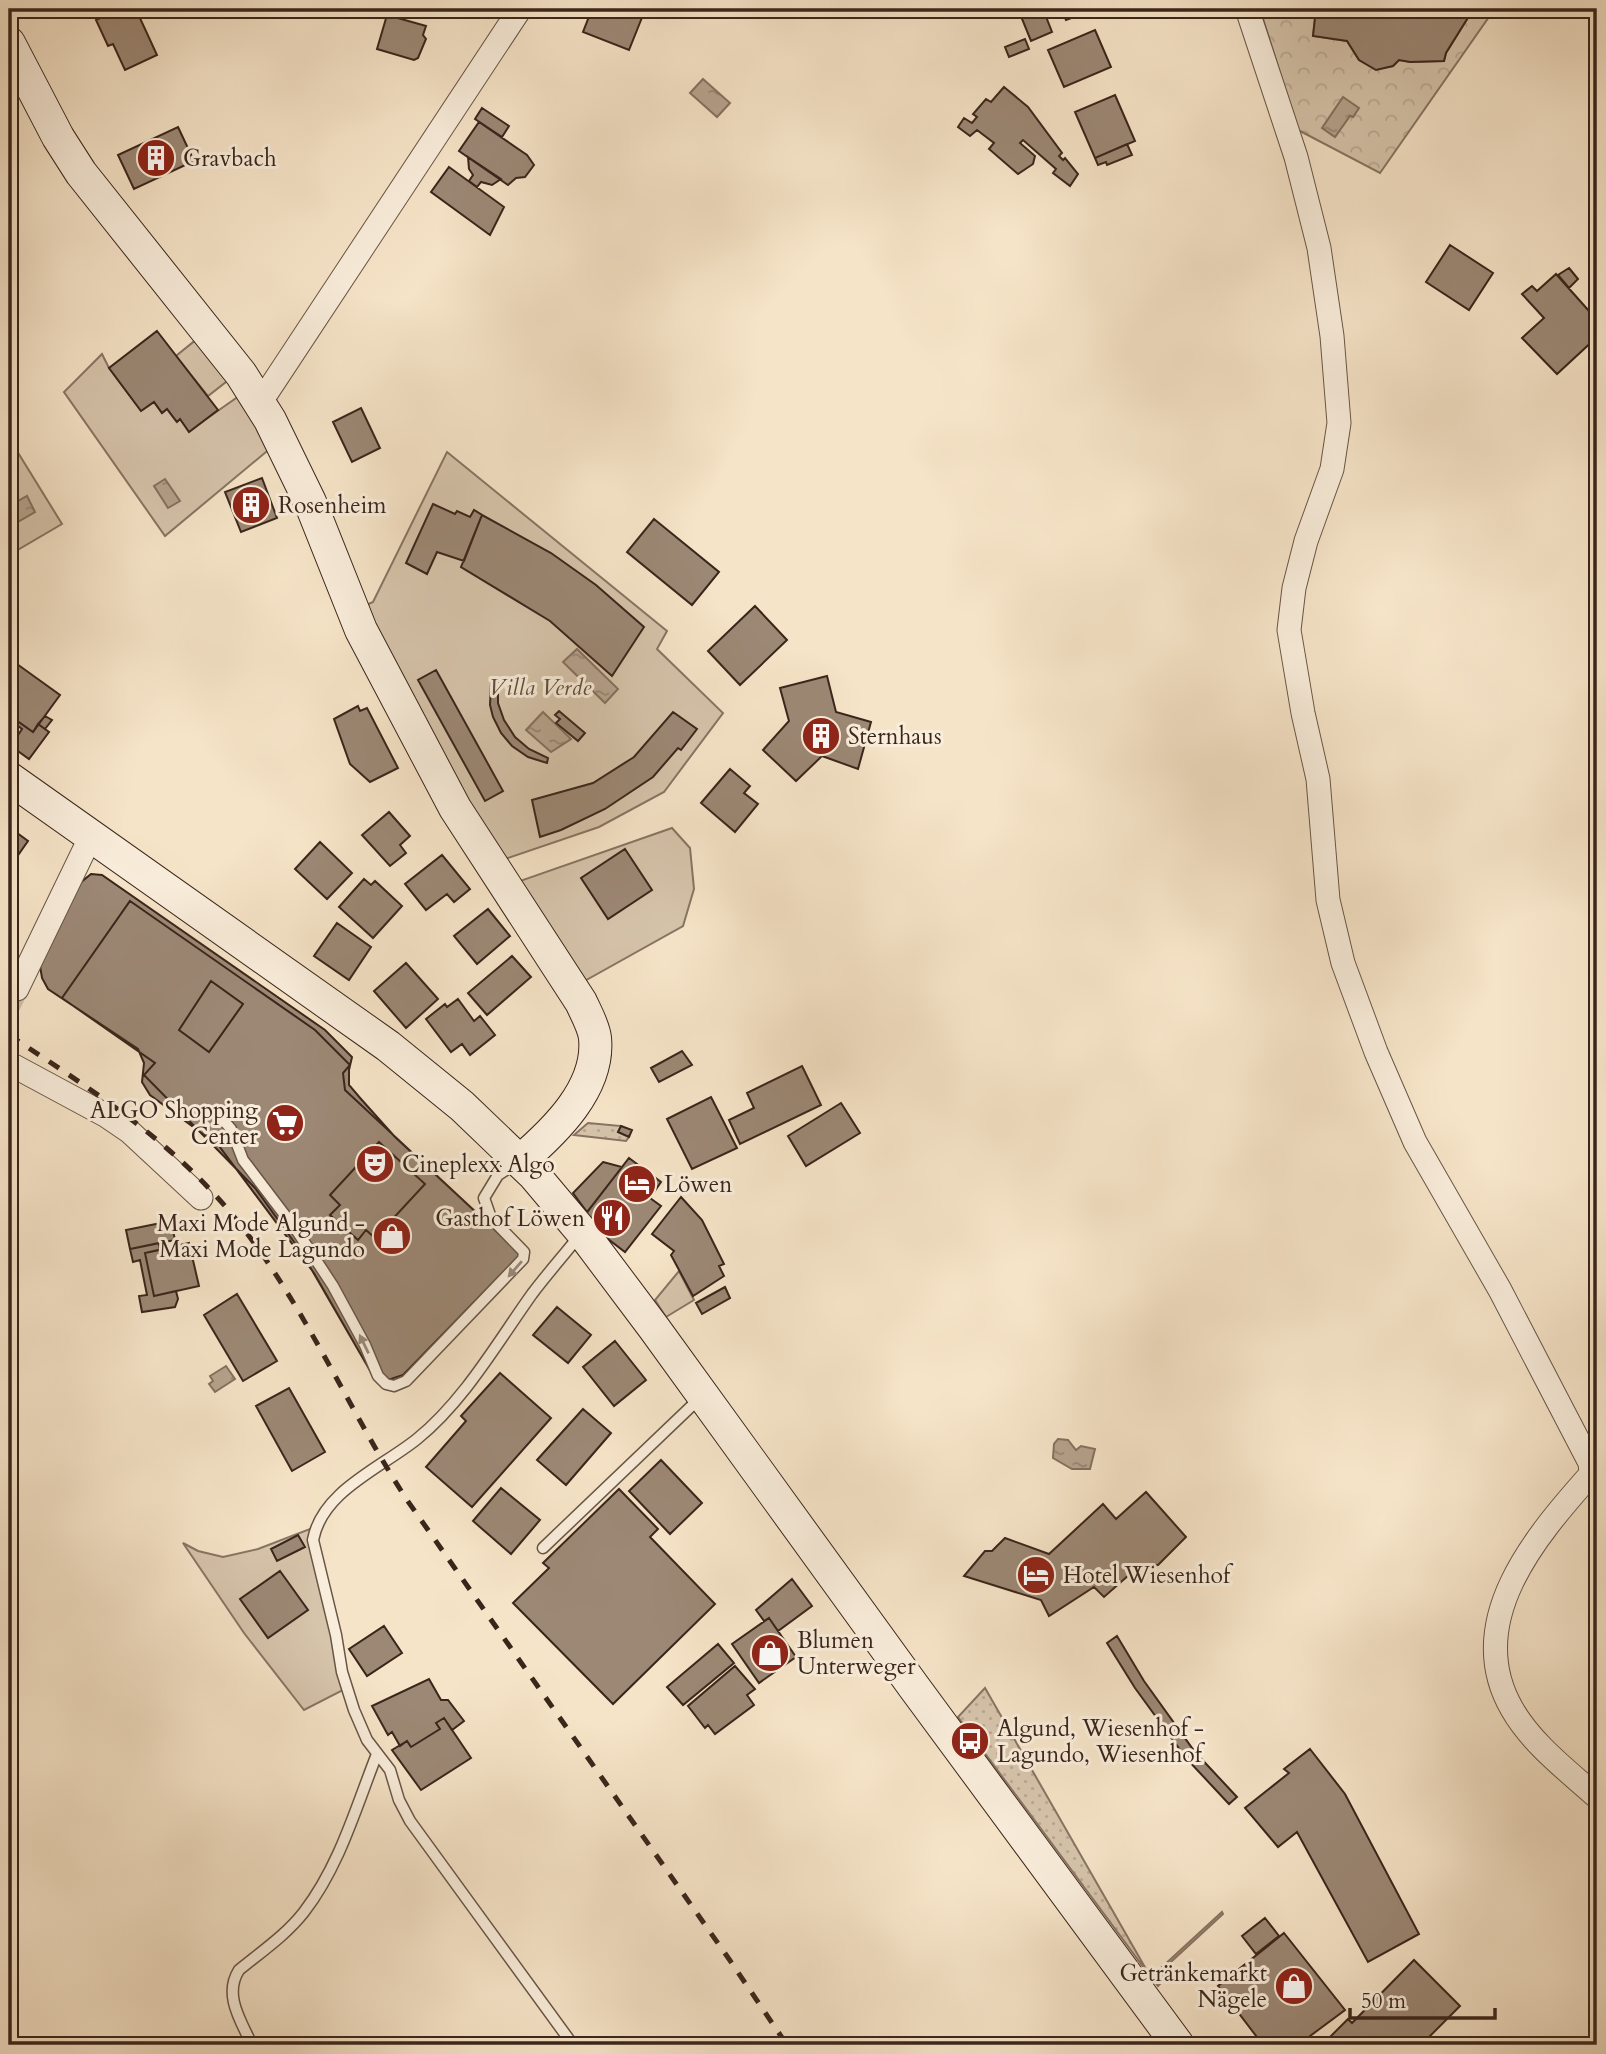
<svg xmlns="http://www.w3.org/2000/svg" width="1606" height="2054" font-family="Cardo,serif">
	<defs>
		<pattern id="grass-dots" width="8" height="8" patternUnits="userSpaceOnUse" patternTransform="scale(1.75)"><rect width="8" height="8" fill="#d6c4ab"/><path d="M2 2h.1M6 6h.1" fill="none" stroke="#b8a893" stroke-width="1.8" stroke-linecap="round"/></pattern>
		<pattern id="forest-crowns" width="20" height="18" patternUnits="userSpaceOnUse" patternTransform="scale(1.75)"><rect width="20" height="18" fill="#d6c4ab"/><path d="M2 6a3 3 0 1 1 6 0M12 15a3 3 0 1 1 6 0" fill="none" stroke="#b8a893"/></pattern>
		<pattern id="water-ripples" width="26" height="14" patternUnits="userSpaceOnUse" patternTransform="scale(1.75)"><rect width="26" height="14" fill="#b6a38d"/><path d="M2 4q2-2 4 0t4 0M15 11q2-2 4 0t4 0" fill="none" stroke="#958572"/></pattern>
	</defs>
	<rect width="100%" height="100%" fill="#f6e4c8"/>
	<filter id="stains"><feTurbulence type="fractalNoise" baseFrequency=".00286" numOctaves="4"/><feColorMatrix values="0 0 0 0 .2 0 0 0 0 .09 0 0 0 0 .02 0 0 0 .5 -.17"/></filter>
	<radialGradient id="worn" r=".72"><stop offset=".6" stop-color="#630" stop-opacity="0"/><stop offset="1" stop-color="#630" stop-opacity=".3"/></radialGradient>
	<path fill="url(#grass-dots)" stroke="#887463" stroke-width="2" d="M588 1123 621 1126 618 1132 629 1137 626 1141 574 1135Z
		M985 1688 1150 1976 958 1717Z"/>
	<path fill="url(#forest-crowns)" stroke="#887463" stroke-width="2" d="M1260 9H1316L1313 36 1347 41 1359 60 1376 69 1393 66 1399 60 1410 62 1444 61 1446 53 1469 16V11L1491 14 1380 173 1298 130Z"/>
	<path fill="#d6c4ab" stroke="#887463" stroke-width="2" d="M197 339 231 378 208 396 176 356Z
		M102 354 109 368 141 411 154 402 162 413 167 409 176 421 180 419 189 431 242 394 272 447 165 536 64 392Z
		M9 438 62 524 9 555Z
		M447 452 667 631 657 649 723 713 664 792 599 827 499 861 360 608 373 602Z
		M672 828 690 848 694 889 683 926 572 988 506 886Z
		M679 1271 694 1300 666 1317 655 1300Z
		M315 1527 347 1688 304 1710 244 1633 183 1543 198 1551 223 1557 258 1549Z
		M1222 1912 1223 1914 1160 1972 1165 1979 1158 1986 1151 1977Z"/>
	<path fill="url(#water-ripples)" stroke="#84715f" stroke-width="2" d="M703 79 730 103 717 117 690 93Z
		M1343 97 1359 108 1353 117 1350 116 1335 137 1322 128Z
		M165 479 180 501 168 508 154 486Z
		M27 496 35 512 9 527V506Z
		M577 649 618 689 605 703 563 662Z
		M543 712 571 739 551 752 526 730Z
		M226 1366 235 1379 215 1392 209 1384 213 1381 210 1376Z
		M1058 1439 1068 1440 1076 1450 1081 1446 1095 1449 1090 1469H1072L1053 1458 1054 1444Z"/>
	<path fill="#9c8875" stroke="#3a251b" stroke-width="2" d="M150 9 151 11 139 16 157 55 125 70 113 44 108 46 96 20 109 14 107 10 109 9Z
		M592 9 645 10 629 50 583 32Z
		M1018 9H1043L1052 32 1031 41Z
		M1061 9H1090L1091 11 1066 20Z
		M1316 9H1468L1469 16 1446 53 1444 61 1410 62 1399 60 1393 66 1376 70 1359 60 1347 41 1313 36Z
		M387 15 426 26 423 35 426 39 418 58 414 60 377 49Z
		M1095 30 1111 67 1064 87 1048 50Z
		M1025 39 1029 49 1009 57 1005 47Z
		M1004 87 1028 107 1062 153 1059 156 1063 160 1065 158 1078 174 1070 186 1053 173 1056 169 1023 140 1020 143 1035 156 1033 164 1018 174 989 149 994 143 977 130 970 136 958 127 964 118 972 123 977 117 973 114 986 99 991 102Z
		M1115 95 1135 141 1095 158 1075 112Z
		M482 108 509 126 502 137 475 119Z
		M479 122 527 155 534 165 525 177 516 178 508 185 459 151Z
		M178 127 194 161 134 189 118 155Z
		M1127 144 1132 155 1107 165 1106 162 1098 165 1095 158Z
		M468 157 501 179 492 185 481 182 477 187 469 181 473 175 469 169Z
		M449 167 504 207 490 235 431 192Z
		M1450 245 1493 273 1469 310 1426 282Z
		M1569 268 1578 279 1569 288 1558 275Z
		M1556 274 1597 320V337L1557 374 1522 338 1544 318 1522 294 1532 286 1537 291Z
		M157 331 218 410 189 432 180 419 177 422 167 409 162 413 154 402 141 411 109 368Z
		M361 408 380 448 352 462 333 422Z
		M262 478 277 518 241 532 225 492Z
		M433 504 455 514 457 511 470 517 474 510 482 515 464 561 437 552 427 574 406 563Z
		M482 515 551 553 596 585 644 627 612 676 550 621 461 567Z
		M654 519 719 572 692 605 627 552Z
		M755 606 787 640 740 685 708 651Z
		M10 659 60 695 33 732 9 715Z
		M436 670 503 791 485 801 418 680Z
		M827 676 836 712 871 722 858 769 822 756 796 781 763 750 789 721 780 688Z
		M498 683V703L504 720 515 737 529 749 548 758 547 763 528 757 512 746 501 733 493 717 490 705 491 684Z
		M358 706 360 711 367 708 398 768 370 782 350 764 334 719Z
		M559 711 585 733 578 741 556 723 560 719 555 715Z
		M673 712 697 729 681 750 678 748 653 777 605 809 561 830 540 837 532 800 593 783 634 757Z
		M10 716 33 732 38 724 49 732 29 759 11 746 22 729 9 719Z
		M45 716 52 720 45 729 38 724Z
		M730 769 750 786 744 793 758 804 735 832 701 803Z
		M389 812 410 836 400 845 406 853 390 866 362 835Z
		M9 827 28 841 9 868Z
		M320 842 352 873 327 899 295 869Z
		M625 849 652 890 608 919 581 878Z
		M442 855 470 889 454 902 447 894 426 910 405 884Z
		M91 874 102 875 325 1030 352 1057 349 1070V1085L361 1099 395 1137 521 1254 403 1375 388 1380 372 1374 314 1273 219 1146 150 1095 142 1082 144 1063 138 1049 48 989 42 978 40 966 80 883Z
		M364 879 371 885 375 881 402 906 373 938 339 907Z
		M130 901 315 1030 350 1065 343 1073 345 1090 521 1254 403 1375 388 1380 372 1374 302 1253 255 1188 144 1075 155 1063 62 998Z
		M488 909 510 936 477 964 454 936Z
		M337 923 371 947 349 980 314 956Z
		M512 956 531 977 487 1015 468 993Z
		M406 963 438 999 406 1028 374 991Z
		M211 981 243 1004 209 1052 179 1030Z
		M458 999 474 1021 480 1016 495 1035 470 1055 462 1044 451 1052 426 1019 445 1004 447 1007Z
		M682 1051 692 1065 659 1082 651 1068Z
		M802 1066 821 1105 740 1144 729 1120 754 1108 747 1093Z
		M711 1097 737 1148 692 1169 667 1119Z
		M841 1103 860 1133 806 1166 788 1136Z
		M621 1126 632 1130 629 1137 618 1132Z
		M379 1142 425 1184 375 1238 366 1230 358 1240 330 1215 340 1205 330 1195Z
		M629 1158 661 1182 650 1198 661 1206 625 1252 582 1219Z
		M603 1162 622 1167 587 1212 573 1193Z
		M681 1197 702 1220 724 1264 719 1266 724 1276 693 1296 671 1255 674 1251 652 1234Z
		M171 1221 175 1240 130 1249 126 1230Z
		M159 1243 160 1250 145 1253 154 1296 176 1291 178 1299 175 1307 142 1312 139 1296 147 1295 140 1260 133 1262 130 1249Z
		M189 1243 199 1286 154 1296 145 1253Z
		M725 1287 730 1298 702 1314 696 1303Z
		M237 1294 277 1361 243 1381 204 1315Z
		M557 1307 591 1335 568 1363 533 1335Z
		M615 1341 646 1380 614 1406 583 1367Z
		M500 1373 551 1418 472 1507 426 1467 466 1421 461 1416Z
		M289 1388 325 1452 292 1471 256 1406Z
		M583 1409 611 1433 566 1485 537 1460Z
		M661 1460 702 1503 670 1534 629 1491Z
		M501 1488 540 1520 511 1554 473 1521Z
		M619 1489 658 1529 650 1537 715 1604 613 1704 513 1603 549 1568 543 1563Z
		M1146 1492 1186 1537 1158 1565 1138 1567 1104 1597 1094 1587 1049 1616 1041 1600 964 1576 985 1551H992L1005 1538 1049 1554 1103 1504 1116 1519Z
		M298 1535 305 1547 277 1561 271 1549Z
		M280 1571 308 1610 268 1638 240 1599Z
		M792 1579 812 1606 778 1631 769 1618 764 1621 756 1610Z
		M769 1618 796 1657 759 1683 732 1644Z
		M384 1626 402 1653 367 1676 349 1649Z
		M1117 1636 1144 1681 1195 1752 1237 1797 1229 1804 1186 1758 1135 1688 1107 1643Z
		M718 1644 734 1663 683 1705 667 1687Z
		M735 1666 755 1689 747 1695 754 1705 715 1734 708 1725 705 1728 688 1706Z
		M429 1679 441 1700H448L464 1721 452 1730 444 1718 436 1723 440 1729 411 1747 407 1741 400 1746 392 1732 388 1735 372 1706Z
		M444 1718 471 1758 421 1790 392 1750 407 1741 411 1747 440 1729 436 1723Z
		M1310 1749 1345 1794 1419 1934 1368 1962 1297 1832 1278 1847 1245 1808 1289 1773 1284 1769Z
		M1265 1918 1279 1936 1256 1954 1242 1936Z
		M1284 1933 1345 2010 1298 2045H1263L1218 1986Z
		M1414 1960 1460 2006 1421 2045H1322L1348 2019 1352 2023Z"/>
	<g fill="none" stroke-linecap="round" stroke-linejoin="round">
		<path stroke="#d0bea5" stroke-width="23" stroke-dasharray="23 11" stroke-linecap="butt" d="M9 1005 17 989"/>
		<g stroke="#695546" stroke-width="13">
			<path id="lane" d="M224 1121 231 1129 243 1160 297 1231 333 1286 365 1345 378 1376 386 1384 394 1386 406 1381 523 1259 524 1252 491 1218 484 1198 498 1175 518 1162
				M543 1548 701 1397
				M252 2045C241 2021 223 1995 239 1970 261 1952 286 1935 304 1912 340 1865 356 1807 377 1754
				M573 2045 410 1821 399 1800 390 1770 367 1740 354 1710 342 1672 336 1635 313 1540C322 1491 381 1468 417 1439 464 1401 497 1343 532 1294 547 1274 564 1255 579 1236"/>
		</g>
		<g stroke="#695546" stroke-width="25">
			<path id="street" d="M1247 9 1296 157 1319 248 1332 336 1339 423 1332 469 1306 541 1294 588 1289 630 1303 713 1318 779 1328 900 1343 963 1376 1052 1415 1142 1500 1290 1590 1463 1591 1474C1535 1537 1462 1622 1512 1709 1532 1744 1568 1771 1597 1797
				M260 403 520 9
				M17 989 91 836
				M14 1066 105 1115 130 1132 201 1198"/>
		</g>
		<g stroke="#3a251b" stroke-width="34">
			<path id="secondary" d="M9 43 58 137 81 173 241 374 270 420 310 502 361 630 455 808 581 1002C586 1013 594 1027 595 1038 600 1088 555 1131 520 1161
				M9 778 388 1046 462 1106 534 1175 582 1232 654 1328 914 1687 1178 2045"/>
		</g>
		<use href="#lane" stroke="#f9eddb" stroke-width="10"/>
		<use href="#street" stroke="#f9eddb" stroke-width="23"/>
		<use href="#secondary" stroke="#f9eddb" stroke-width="32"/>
		<path stroke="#3a251b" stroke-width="5" stroke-dasharray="12 12" stroke-linecap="butt" d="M9 1035C92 1090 176 1143 239 1223 306 1308 348 1409 407 1500L729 1959 787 2045"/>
	</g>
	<defs><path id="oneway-solid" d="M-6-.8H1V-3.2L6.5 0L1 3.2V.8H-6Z" transform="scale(1.75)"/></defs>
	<g fill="#9a897b">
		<use href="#oneway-solid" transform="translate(515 1269) rotate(131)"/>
		<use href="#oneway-solid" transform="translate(364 1344) rotate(-116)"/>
	</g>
	<defs>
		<g id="building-disc" transform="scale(2.0125)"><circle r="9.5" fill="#8f2418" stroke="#f9eddb"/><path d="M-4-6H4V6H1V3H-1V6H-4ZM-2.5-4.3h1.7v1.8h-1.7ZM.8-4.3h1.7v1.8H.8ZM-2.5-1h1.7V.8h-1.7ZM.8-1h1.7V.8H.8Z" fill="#fff"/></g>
		<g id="supermarket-disc" transform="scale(2.0125)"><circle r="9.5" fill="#8f2418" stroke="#f9eddb"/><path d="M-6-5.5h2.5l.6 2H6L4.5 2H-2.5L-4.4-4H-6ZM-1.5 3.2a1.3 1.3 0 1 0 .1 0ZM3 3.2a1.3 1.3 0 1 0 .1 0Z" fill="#fff"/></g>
		<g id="theatre-disc" transform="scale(2.0125)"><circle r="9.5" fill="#8f2418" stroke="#f9eddb"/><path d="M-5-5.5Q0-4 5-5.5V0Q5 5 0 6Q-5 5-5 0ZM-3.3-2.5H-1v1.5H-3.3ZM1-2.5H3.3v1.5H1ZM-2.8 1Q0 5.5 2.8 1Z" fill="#fff"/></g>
		<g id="hotel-disc" transform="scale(2.0125)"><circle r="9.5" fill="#8f2418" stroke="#f9eddb"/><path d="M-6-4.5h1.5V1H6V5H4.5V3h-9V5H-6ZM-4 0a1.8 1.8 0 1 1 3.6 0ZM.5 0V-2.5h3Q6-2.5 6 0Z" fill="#fff"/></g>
		<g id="restaurant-disc" transform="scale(2.0125)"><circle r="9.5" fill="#8f2418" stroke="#f9eddb"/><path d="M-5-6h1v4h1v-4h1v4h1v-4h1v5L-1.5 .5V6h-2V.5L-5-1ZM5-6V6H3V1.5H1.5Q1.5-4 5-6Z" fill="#fff"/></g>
		<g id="shop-disc" transform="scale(2.0125)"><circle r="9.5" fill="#8f2418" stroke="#f9eddb"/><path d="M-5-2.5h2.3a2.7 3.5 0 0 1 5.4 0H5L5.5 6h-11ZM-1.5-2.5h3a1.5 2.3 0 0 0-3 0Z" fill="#fff"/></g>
		<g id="bus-disc" transform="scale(2.0125)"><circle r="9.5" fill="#8f2418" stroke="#f9eddb"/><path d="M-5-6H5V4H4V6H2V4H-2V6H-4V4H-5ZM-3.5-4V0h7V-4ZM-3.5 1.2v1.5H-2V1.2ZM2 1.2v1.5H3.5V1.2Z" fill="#fff"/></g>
	</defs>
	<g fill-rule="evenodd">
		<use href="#building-disc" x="156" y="158"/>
		<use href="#building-disc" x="251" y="505"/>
		<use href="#building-disc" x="821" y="736"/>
		<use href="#supermarket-disc" x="285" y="1123"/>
		<use href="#theatre-disc" x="375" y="1164"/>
		<use href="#hotel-disc" x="637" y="1184"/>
		<use href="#restaurant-disc" x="612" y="1218"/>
		<use href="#shop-disc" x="392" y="1236"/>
		<use href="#hotel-disc" x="1036" y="1575"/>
		<use href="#shop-disc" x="770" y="1653"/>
		<use href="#bus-disc" x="970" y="1741"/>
		<use href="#shop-disc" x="1294" y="1986"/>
	</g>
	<g text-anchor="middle" stroke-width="6" stroke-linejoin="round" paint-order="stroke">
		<g font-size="23" fill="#3a251b" stroke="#f9eddb" text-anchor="start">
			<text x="183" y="166">Gravbach</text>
			<text x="278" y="513">Rosenheim</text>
			<text x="848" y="744">Sternhaus</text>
			<text x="258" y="1118" text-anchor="end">ALGO Shopping<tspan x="258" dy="26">Center</tspan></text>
			<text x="402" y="1172">Cineplexx Algo</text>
			<text x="664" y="1192">Löwen</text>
			<text x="585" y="1226" text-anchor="end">Gasthof Löwen</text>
			<text x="365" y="1231" text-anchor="end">Maxi Mode Algund -<tspan x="365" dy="26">Maxi Mode Lagundo</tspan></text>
			<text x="1063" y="1583">Hotel Wiesenhof</text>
			<text x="797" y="1648">Blumen<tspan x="797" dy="26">Unterweger</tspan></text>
			<text x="997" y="1736">Algund, Wiesenhof -<tspan x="997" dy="26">Lagundo, Wiesenhof</tspan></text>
			<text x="1267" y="1981" text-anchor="end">Getränkemarkt<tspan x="1267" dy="26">Nägele</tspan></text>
		</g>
		<g font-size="23" font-style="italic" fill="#614d3f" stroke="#f9eddb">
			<text x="540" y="695">Villa Verde</text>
		</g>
	</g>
	<rect width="1606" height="2054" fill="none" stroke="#f6e4c8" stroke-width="35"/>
	<rect x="10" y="10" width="1585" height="2033" fill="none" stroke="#3a251b" stroke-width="3.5"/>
	<rect x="18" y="18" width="1571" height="2019" fill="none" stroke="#3a251b" stroke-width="2"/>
	<path d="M1350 2008v10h145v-10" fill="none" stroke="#3a251b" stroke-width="3.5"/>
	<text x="1361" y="2008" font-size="21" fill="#3a251b" stroke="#f9eddb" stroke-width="5" paint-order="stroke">50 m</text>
	<rect width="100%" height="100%" filter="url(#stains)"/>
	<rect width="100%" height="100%" fill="url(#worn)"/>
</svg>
